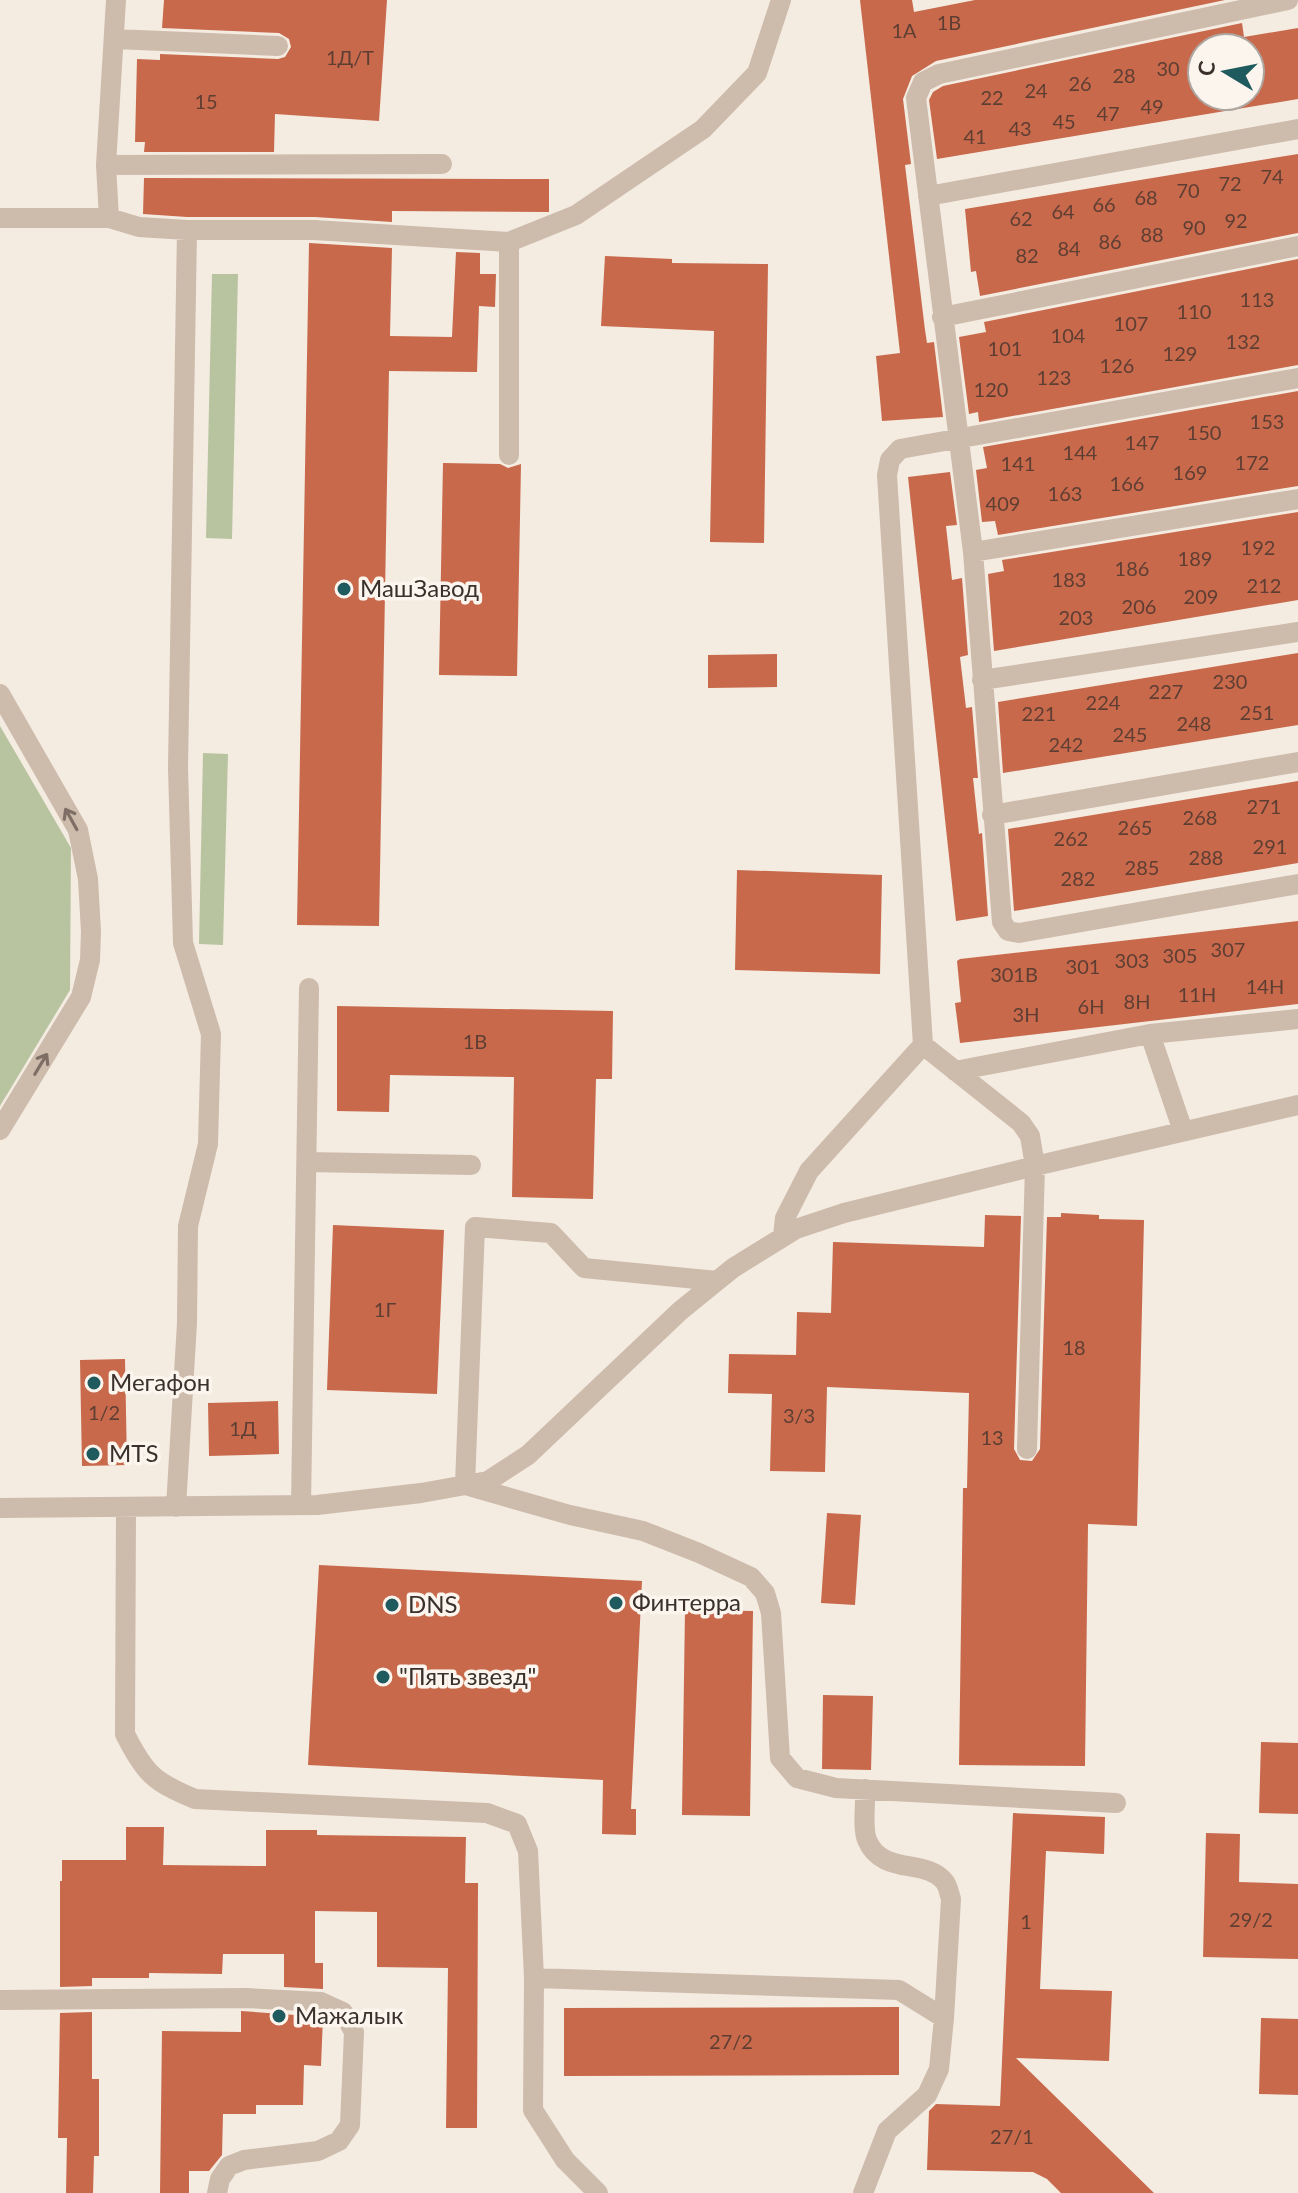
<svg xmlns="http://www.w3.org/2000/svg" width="1298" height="2193" font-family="Lato,sans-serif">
	<rect width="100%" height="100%" fill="#f4ebe1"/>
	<path fill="#b8c4a0" d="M212 274H238L232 539 206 538Z
		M0 726 71 848 70 990 0 1106Z
		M203 753 228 754 223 945 199 944Z"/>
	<path fill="#c8694b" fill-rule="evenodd" d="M164 0H387L379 121 275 114 274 152H144L145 142H135L137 59 160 60V54L278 59 285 57 291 47 289 39 279 33 162 28Z
		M860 0H912L914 12 975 0H1225L936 61 912 76 903 99 911 164 905 165 925 330 927 343 934 342 943 417 882 421 876 356 900 353Z
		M1242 23 1244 37 1298 28V99L937 159 929 100 933 92 943 86ZM1202 48H1250V96H1202Z
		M1298 154V233L980 296 976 271 971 272 965 209Z
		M144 178 549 179V212L392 211V222L315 217H187L143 214Z
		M309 243 392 248 390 336 452 337 456 252 480 253V274H496L495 307 479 306 477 372 389 371 379 926 297 925Z
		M605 256 672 259V263L768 264 764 543 710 542 714 331 601 326Z
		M1298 259V365L979 422 978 412 969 414 959 337 986 332 984 322Z
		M1298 391V486L998 535 995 521 982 522 976 470 987 468 983 447Z
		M443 463 500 464 508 468 521 464 517 676 439 675Z
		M950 472 957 525 946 526 952 580 962 578 968 655 960 657 966 708 972 707 978 778H973L979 834 982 833 988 916 956 921 908 477Z
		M1298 512V600L994 651 988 574 1004 571 1002 560Z
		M1298 653V725L1003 773 998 702Z
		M777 654V687L708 688V655Z
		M1298 781V863L1014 911 1008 829Z
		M737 870 882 875 880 974 735 970Z
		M1298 921V1004L960 1043 955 1003 961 1002 957 961 960 959Z
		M337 1006 613 1011 612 1079H596L593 1199 512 1197 514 1077 390 1075 389 1112 337 1111Z
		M1061 1213 1099 1215V1219L1144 1220 1137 1526 1088 1524 1085 1766 959 1765 963 1488H967L969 1393 827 1387 825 1472 770 1471 772 1394 728 1393 729 1354 796 1355 797 1312 831 1313 833 1242 984 1247 985 1215 1021 1216 1014 1449 1020 1460 1032 1461 1040 1449 1047 1217H1061Z
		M333 1225 444 1230 437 1394 327 1390Z
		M125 1359 127 1465 82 1466 80 1360Z
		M278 1401 279 1454 209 1456 208 1403Z
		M827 1513 861 1515 855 1605 821 1603Z
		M319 1565 642 1581 631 1809H636V1835L602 1834 603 1780 308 1765Z
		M685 1610 753 1611 750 1816 682 1815Z
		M823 1695 873 1696 871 1770 822 1769Z
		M1261 1742 1298 1743V1814L1259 1813Z
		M1013 1813 1105 1817 1104 1854 1046 1851 1040 1989 1112 1991 1109 2061 1016 2058 1154 2193H1061L1047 2179 1033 2172 927 2170 929 2111 936 2104 1000 2106Z
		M126 1827H164L163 1865 266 1866V1830H317V1835L466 1837 465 1883H478L477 2128H446L448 1968 377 1967V1912L315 1911V1963H323V1989L284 1987V1954H223L222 1974 149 1973V1978H92V1986L60 1987V1881H62V1860H126Z
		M1206 1833 1240 1834 1239 1882 1298 1884V1959L1203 1957Z
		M899 2007V2075L564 2076V2008Z
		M241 2011 323 2017 321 2066 304 2065 303 2105H256V2114H223L222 2155 209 2171H189V2193H160L162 2031 241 2032Z
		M92 2012V2079H99V2156H94L93 2193H66L67 2138H58L60 2013Z
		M1261 2018 1298 2019V2095L1259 2094Z"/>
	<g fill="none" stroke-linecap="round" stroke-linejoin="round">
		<path stroke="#cdbbac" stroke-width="20" d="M1288 0 939 74 923 82 916 98 973 552 1002 922 1008 931 1019 933 1298 884
			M115 39 278 46
			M106 165 442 164
			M928 196 1298 129
			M0 218H109L139 227 187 230H314L509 242 576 215 703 129 757 73 781 0
			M109 218 106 165 116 0
			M942 317 1298 246
			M509 455V242
			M973 552 1298 499
			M982 680 1298 632
			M0 694 78 830 88 879 91 932 90 960 81 997 0 1130
			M992 815 1298 762
			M1150 1034 1183 1131
			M923 1045 1021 1123 1030 1136 1035 1166 1027 1449
			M955 1071 1150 1034 1298 1019
			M307 1162 471 1165
			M783 1236 785 1218 809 1171 923 1045 887 475 890 460 900 449 1298 378
			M717 1281 584 1268 551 1233 475 1227 465 1485 570 1515 643 1531 699 1553 751 1577 765 1593 771 1613 780 1758 797 1778 836 1788 1116 1803
			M301 1505 309 988
			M176 1507 187 1323 188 1226 208 1144 211 1034 183 943 178 768 187 230
			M0 1508 317 1505 421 1493 488 1481 528 1455 680 1311 733 1268 796 1229 844 1213 1035 1166 1298 1105
			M126 1508 125 1734C145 1774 154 1782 195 1799L487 1813 517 1824 528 1851 534 1978 899 1990 944 2018 939 2069 927 2095 887 2131 863 2193
			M865 1789C866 1804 862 1827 867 1840 882 1876 925 1858 944 1881 948 1885 949 1893 951 1899L944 2018
			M534 1978 533 2110 565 2160 598 2193
			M0 2000 246 1998 321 2002 343 2012 354 2032 350 2125 339 2141 318 2151 244 2160 229 2166 220 2179 217 2193"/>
	</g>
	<defs><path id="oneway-shaft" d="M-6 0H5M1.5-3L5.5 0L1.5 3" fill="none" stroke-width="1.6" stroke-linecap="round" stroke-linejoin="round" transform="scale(2)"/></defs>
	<g stroke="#7d6f65">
		<use href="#oneway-shaft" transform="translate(71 819) rotate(-119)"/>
		<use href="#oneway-shaft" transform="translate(41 1064) rotate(-59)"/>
	</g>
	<g fill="#1f5a5e" stroke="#fbf5ee" stroke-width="3">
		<circle cx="344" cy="589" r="8"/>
		<circle cx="94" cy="1383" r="8"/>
		<circle cx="93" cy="1454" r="8"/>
		<circle cx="616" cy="1603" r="8"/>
		<circle cx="392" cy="1605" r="8"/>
		<circle cx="383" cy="1677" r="8"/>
		<circle cx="279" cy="2016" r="8"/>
	</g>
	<g text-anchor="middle" stroke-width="7" stroke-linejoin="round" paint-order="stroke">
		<g font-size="20" fill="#5e3e33">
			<text x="949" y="30">1В</text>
			<text x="904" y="38">1А</text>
			<text x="350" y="65">1Д/Т</text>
			<text x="1168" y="76">30</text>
			<text x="1124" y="83">28</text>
			<text x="1080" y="91">26</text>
			<text x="1036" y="98">24</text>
			<text x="992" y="105">22</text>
			<text x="206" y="109">15</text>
			<text x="1152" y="114">49</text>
			<text x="1108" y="121">47</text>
			<text x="1064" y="129">45</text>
			<text x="1020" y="136">43</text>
			<text x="975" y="144">41</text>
			<text x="1272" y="184">74</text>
			<text x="1230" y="191">72</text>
			<text x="1188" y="198">70</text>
			<text x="1146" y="205">68</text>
			<text x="1104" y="212">66</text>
			<text x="1063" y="219">64</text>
			<text x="1021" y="226">62</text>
			<text x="1236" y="228">92</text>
			<text x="1194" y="235">90</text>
			<text x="1152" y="242">88</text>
			<text x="1110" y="249">86</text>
			<text x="1069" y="256">84</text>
			<text x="1027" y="263">82</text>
			<text x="1257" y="307">113</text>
			<text x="1194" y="319">110</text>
			<text x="1131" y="331">107</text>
			<text x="1068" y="343">104</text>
			<text x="1243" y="349">132</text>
			<text x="1005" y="356">101</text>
			<text x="1180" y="361">129</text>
			<text x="1117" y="373">126</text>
			<text x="1054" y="385">123</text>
			<text x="991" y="397">120</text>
			<text x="1267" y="429">153</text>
			<text x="1204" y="440">150</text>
			<text x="1142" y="450">147</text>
			<text x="1080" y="460">144</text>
			<text x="1252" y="470">172</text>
			<text x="1018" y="471">141</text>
			<text x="1190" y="480">169</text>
			<text x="1127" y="491">166</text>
			<text x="1065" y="501">163</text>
			<text x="1003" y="511">409</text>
			<text x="1258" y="555">192</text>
			<text x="1195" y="566">189</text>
			<text x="1132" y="576">186</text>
			<text x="1069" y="587">183</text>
			<text x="1264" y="593">212</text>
			<text x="1201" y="604">209</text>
			<text x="1139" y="614">206</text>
			<text x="1076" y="625">203</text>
			<text x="1230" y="689">230</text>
			<text x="1166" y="699">227</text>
			<text x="1103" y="710">224</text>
			<text x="1257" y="720">251</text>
			<text x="1039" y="721">221</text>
			<text x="1194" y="731">248</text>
			<text x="1130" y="742">245</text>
			<text x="1066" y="752">242</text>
			<text x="1264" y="814">271</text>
			<text x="1200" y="825">268</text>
			<text x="1135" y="835">265</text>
			<text x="1071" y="846">262</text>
			<text x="1270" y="854">291</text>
			<text x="1206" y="865">288</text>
			<text x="1142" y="875">285</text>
			<text x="1078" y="886">282</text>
			<text x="1228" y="957">307</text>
			<text x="1180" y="963">305</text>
			<text x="1132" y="968">303</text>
			<text x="1083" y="974">301</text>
			<text x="1014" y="982">301В</text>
			<text x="1265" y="994">14Н</text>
			<text x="1197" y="1002">11Н</text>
			<text x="1137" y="1009">8Н</text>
			<text x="1091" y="1014">6Н</text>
			<text x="1026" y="1022">3Н</text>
			<text x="475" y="1049">1В</text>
			<text x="385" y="1317">1Г</text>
			<text x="1074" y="1355">18</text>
			<text x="104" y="1420">1/2</text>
			<text x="799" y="1423">3/3</text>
			<text x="243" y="1436">1Д</text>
			<text x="992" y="1445">13</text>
			<text x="1251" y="1927">29/2</text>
			<text x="1026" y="1929">1</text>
			<text x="731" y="2049">27/2</text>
			<text x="1012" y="2144">27/1</text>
		</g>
		<g font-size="24" fill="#3b302b" stroke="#fbf5ee" text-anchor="start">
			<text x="360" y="597">МашЗавод</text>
			<text x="110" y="1391">Мегафон</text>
			<text x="109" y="1462">MTS</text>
			<text x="632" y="1611">Финтерра</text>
			<text x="408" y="1613">DNS</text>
			<text x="399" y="1685">"Пять звезд"</text>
			<text x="295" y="2024">Мажалык</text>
		</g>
	</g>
	<g transform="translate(1226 72) rotate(280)"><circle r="38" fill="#fbf5ee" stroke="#aea6a0" stroke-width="2"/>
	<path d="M0-6L14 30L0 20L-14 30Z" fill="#1f5a5e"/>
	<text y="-12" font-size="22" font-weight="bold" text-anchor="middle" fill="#3b302b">С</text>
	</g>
</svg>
